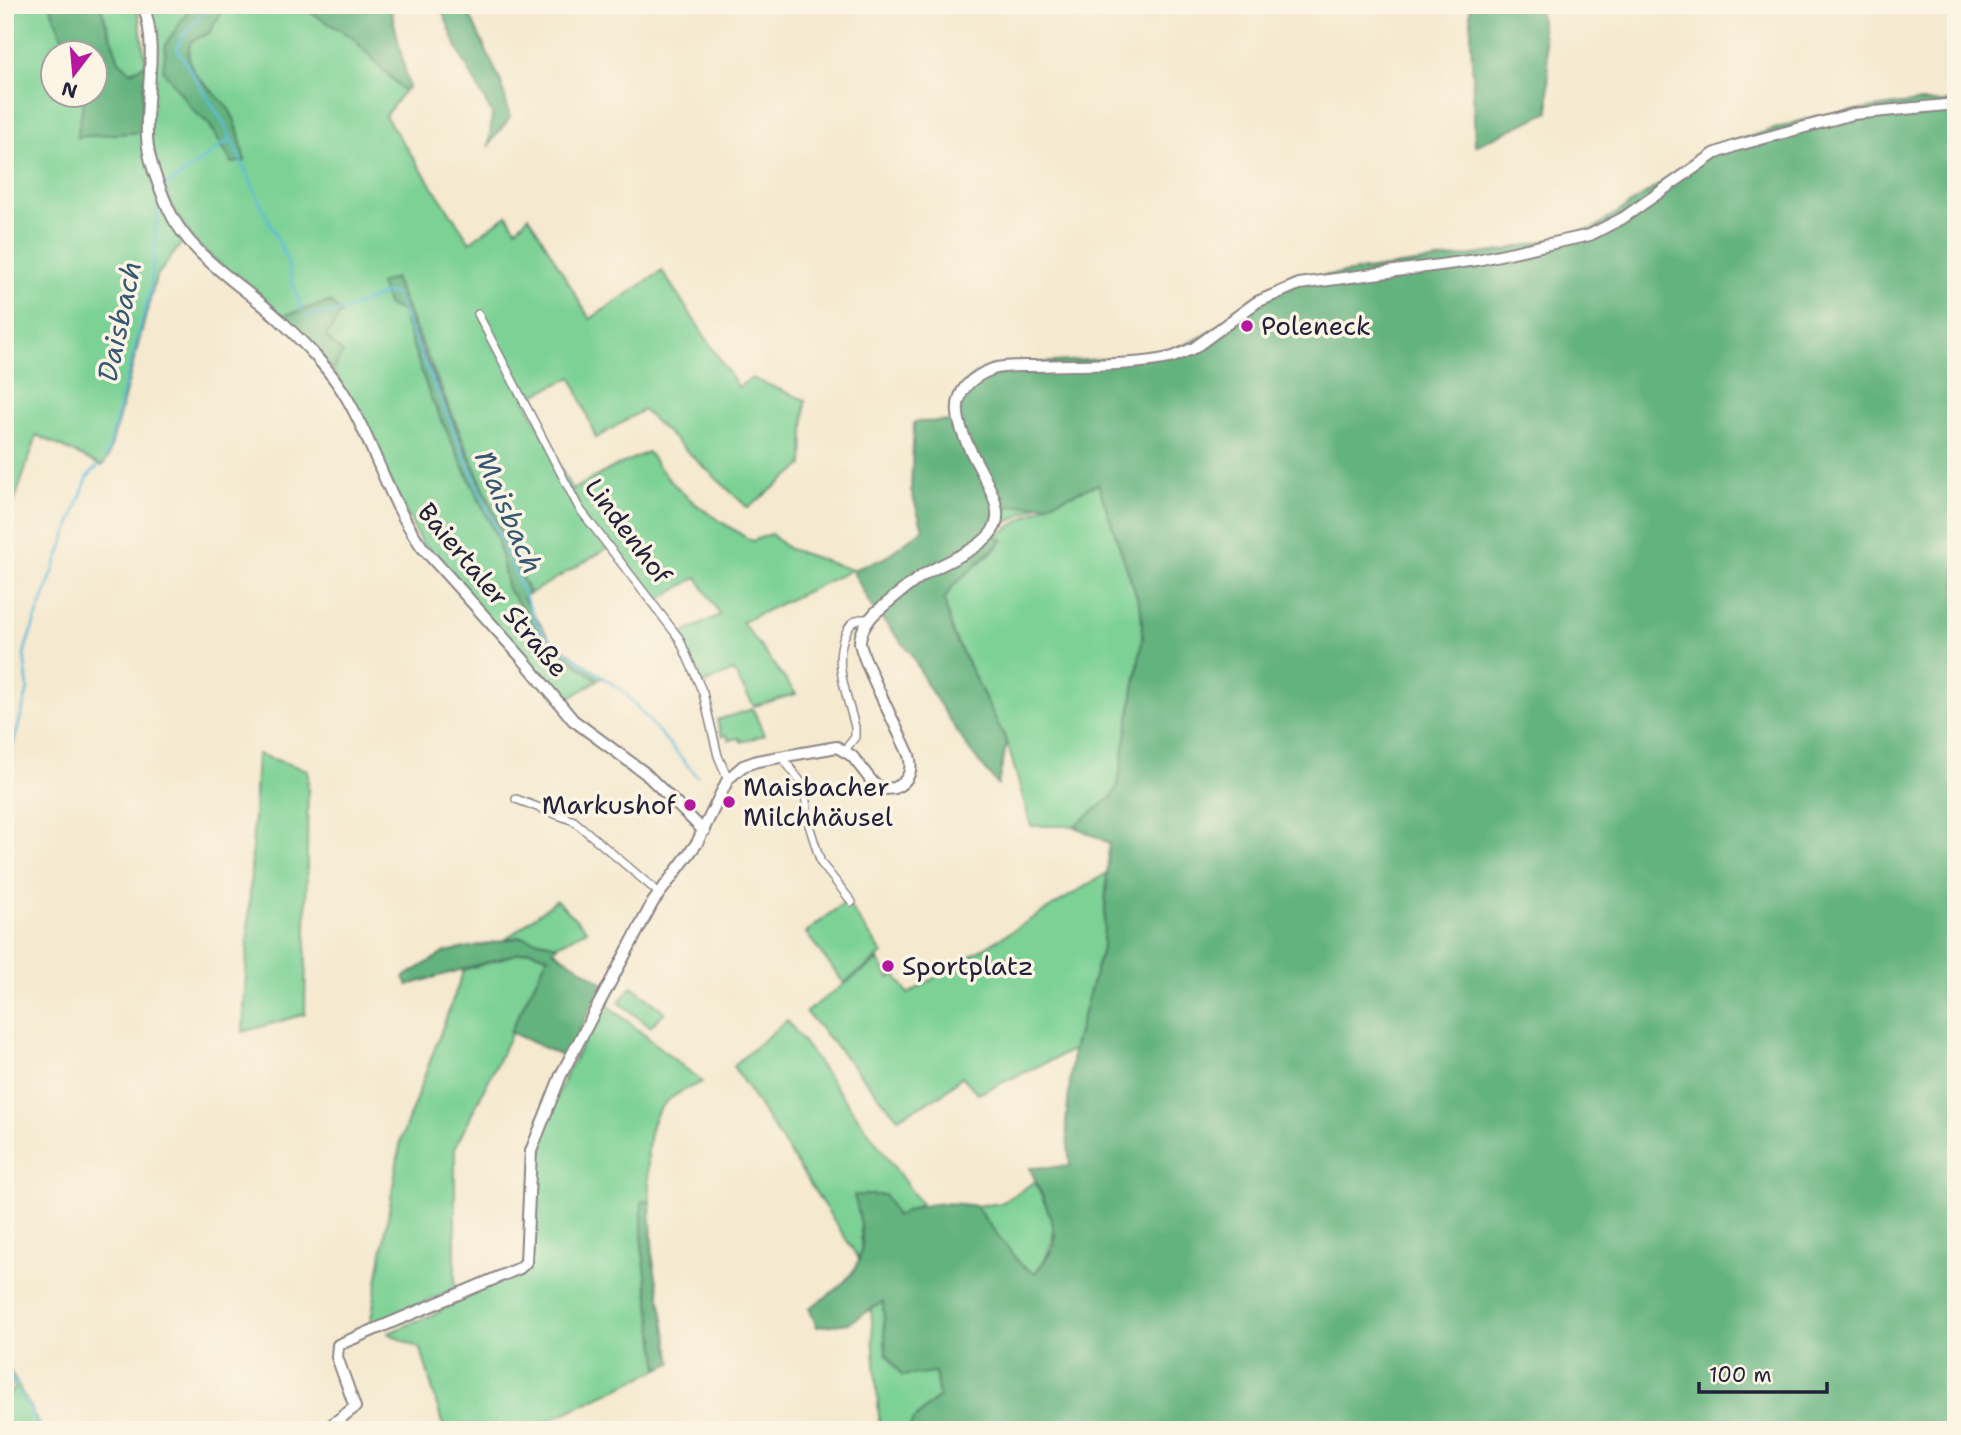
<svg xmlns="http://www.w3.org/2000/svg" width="1961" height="1435" font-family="'Shantell Sans',sans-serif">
	<rect width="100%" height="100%" fill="#fcf5e5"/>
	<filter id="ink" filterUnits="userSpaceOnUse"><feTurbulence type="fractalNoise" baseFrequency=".0143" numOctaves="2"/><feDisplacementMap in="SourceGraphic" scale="14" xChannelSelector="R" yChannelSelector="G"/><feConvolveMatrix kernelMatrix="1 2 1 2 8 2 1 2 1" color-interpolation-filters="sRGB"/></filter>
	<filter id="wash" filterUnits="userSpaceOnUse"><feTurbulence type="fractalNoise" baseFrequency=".00686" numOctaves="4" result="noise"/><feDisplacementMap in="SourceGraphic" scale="28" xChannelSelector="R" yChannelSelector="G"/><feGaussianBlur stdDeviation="1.57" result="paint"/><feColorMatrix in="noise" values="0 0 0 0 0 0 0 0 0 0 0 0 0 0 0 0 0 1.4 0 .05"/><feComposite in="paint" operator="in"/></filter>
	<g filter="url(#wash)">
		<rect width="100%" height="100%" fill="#f5e9cf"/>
		<path fill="#7bd195" stroke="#4e7a68" stroke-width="2" d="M5 5H50L68 52H52V94L85 95 77 137 141 132 152 176 184 240 156 277 108 458 102 466 37 435 5 529V310L14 296 5 295Z
			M100 5H137L146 64 131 72 119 61Z
			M148 5H192L166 44 194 111 209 124 232 163 244 161C241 146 239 126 231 113 216 87 179 76 191 41L209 33 226 5H298L353 38 404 91 385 116 470 242 507 215 516 229 529 216 590 319 662 271 738 387 752 378 805 400 803 465 748 508 643 410 596 438 572 377 525 399 572 490 612 468 648 452C675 494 710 516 752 541L771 534 787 548 852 570 742 622 796 694 754 706 733 671 702 685 679 635 720 615 697 577 657 601 612 546 529 594 394 278 380 284 388 306 401 310 430 396 497 537 508 589 544 639 598 680 561 704 421 542 333 370 326 337 341 313 330 302 279 317 193 240 170 203 150 146Z
			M1098 484 1141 609 1143 636 1118 785 1111 798 1074 826H1031L1007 742 953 634 944 600 953 586 997 547 1002 540 995 536 1048 504Z
			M1041 504 1001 526 1002 507Z
			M753 709 764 735 741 742 740 738 729 740 727 735 722 736 717 720Z
			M257 754 308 770 305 1014 243 1032Z
			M1107 873 1103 945 1073 1050 978 1094 962 1076 942 1094 898 1118 806 1012 878 960 889 978 896 975 908 994Z
			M556 900 587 930 558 945 521 937 506 939Z
			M846 901 883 954 844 983 806 933Z
			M529 950 549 957 455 1148V1290L370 1325 401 1139 464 970Z
			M632 986 665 1012 650 1027 619 1002Z
			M605 1003 702 1082C689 1088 673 1094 663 1105 642 1128 648 1173 650 1202L642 1201V1246L659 1369 529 1430H444L421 1349 388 1333 441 1311 443 1302 529 1264 535 1147 566 1074Z
			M787 1020 921 1204 896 1216 861 1221V1262L733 1066Z
			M1035 1182C1055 1227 1064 1231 1036 1274L1021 1265 975 1206 1001 1203Z
			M883 1302 886 1353 935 1371 939 1396 912 1422 908 1430H880L871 1308Z
			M5 1361 42 1430H5V1396L15 1389 5 1373Z"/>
		<path fill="#64b37e" stroke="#436a5c" stroke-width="2" d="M50 5H100L119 61 131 72 146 64 141 132 77 137 85 95 94 94V52H68Z
			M192 5H226L209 33 191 41C178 76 217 87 231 113 239 126 241 147 245 161L232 163 209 124 194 111 163 70 166 44Z
			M298 5H390L409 87 404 91 353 38Z
			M440 5H465L501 82 510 117 489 145 492 114 458 50Z
			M1470 5H1538L1548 61 1549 112 1475 146Z
			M1917 102H1956V1430H908L912 1422 939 1396 935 1372 902 1376 886 1353 883 1302 849 1323 817 1327 809 1308C863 1274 871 1257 854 1195H885L896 1216C924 1202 945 1201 975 1206L1021 1265 1035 1273C1041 1265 1050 1255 1054 1246 1060 1227 1037 1187 1030 1168L1070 1166 1066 1124 1073 1050 1103 945 1109 843 1074 826 1111 798 1118 785 1143 636 1141 609 1098 484 1048 504 1002 507 992 520 995 536 1003 540 953 586 944 600 953 634 1007 742 998 785 970 751 927 685 911 653 871 606 852 570 884 558 923 529 911 490 914 422 954 421C955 392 965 375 993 366L1165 355 1213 331 1254 298 1293 280 1502 251 1593 229 1714 148 1816 116Z
			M394 278 422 350 529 593 523 598 550 639 603 677 598 680 544 639 508 589 497 537 430 396 401 310 388 306 380 284Z
			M330 302 341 313 326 337 343 353 333 370 279 317Z
			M521 937 558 945 553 950 603 983 566 1058 510 1032 548 956 529 950 408 985 404 977 445 952Z
			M642 1201 650 1202 653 1260 672 1363 659 1369 642 1245Z"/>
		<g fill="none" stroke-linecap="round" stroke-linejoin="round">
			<path stroke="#5cbcdb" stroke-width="2.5" d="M209 5 181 38 177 49 223 122 286 258 301 310
				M165 187 230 140
				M306 317 343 311 387 293 395 294 536 622 549 640 624 692 697 776
				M106 458 151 287 159 198
				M5 776 28 689 24 655 27 643 88 476 98 466
				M5 1366 17 1386
				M20 1392 40 1430"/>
		</g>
	</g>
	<g filter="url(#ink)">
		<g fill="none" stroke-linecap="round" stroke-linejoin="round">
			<g stroke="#8c8685" stroke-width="10">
				<path id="street" d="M478 314 579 508 679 638 703 693 718 756 728 779
					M845 750 855 737V727C847 694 828 653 852 623L860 619H869
					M781 756 804 786 809 825 821 863 852 902
					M516 799 574 821 659 893"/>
			</g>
			<g stroke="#8c8685" stroke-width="14">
				<path id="secondary" d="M143 5C159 46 145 94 147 137 148 161 159 186 168 208 189 256 243 285 280 320 305 344 331 370 348 400 376 449 388 499 422 547L522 658 573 720 645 773 704 831
					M325 1430 355 1407 337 1357 338 1345 520 1268 526 1262 531 1151 561 1075 653 902 697 843 728 779 743 766 757 761 837 747 852 756 874 784 885 789 895 788C909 781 913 770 909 755 901 736 860 656 860 642 860 632 868 620 875 613 891 600 908 585 925 574 945 561 985 549 995 526 1014 486 904 402 993 369 1005 365 1022 366 1035 366 1076 364 1134 367 1173 357L1194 348 1257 302 1299 284 1477 260 1590 235 1623 218 1714 154 1735 146 1853 114 1956 104"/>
			</g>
			<use href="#street" stroke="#fff" stroke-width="7"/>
			<use href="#secondary" stroke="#fff" stroke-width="10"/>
		</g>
	</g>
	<g fill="#b5179e" stroke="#fcf5e5" stroke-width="2.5">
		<circle cx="1247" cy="326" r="7"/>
		<circle cx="729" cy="802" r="7"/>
		<circle cx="690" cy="805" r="7"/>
		<circle cx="888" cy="966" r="7"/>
	</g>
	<g text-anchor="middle" stroke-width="7" stroke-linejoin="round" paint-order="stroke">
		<g font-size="26" fill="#22223b" stroke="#fcf5e5" text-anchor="start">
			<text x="1261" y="335">Poleneck</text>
			<text x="743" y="796">Maisbacher<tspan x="743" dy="30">Milchhäusel</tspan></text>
			<text x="676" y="814" text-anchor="end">Markushof</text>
			<text x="902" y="975">Sportplatz</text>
		</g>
		<g font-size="26" fill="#22223b" stroke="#fcf5e5">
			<text transform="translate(628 531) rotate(53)" y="9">Lindenhof</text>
			<text transform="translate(493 590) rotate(50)" y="9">Baiertaler Straße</text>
		</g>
		<g font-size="28" font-style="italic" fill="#365873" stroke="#fcf5e5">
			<text transform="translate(119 321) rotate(-78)" y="10">Daisbach</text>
			<text transform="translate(509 512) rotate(67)" y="10">Maisbach</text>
		</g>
	</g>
	<rect width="1961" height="1435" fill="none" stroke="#fcf5e5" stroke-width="28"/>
	<g transform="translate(74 74) rotate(196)"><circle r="33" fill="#fcf5e5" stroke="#a5a1a1" stroke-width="2"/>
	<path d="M0-5L12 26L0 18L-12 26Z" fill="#b5179e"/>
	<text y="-10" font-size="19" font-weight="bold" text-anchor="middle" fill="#22223b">N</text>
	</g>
	<path d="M1699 1382v10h128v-10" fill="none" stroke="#22223b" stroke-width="3.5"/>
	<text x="1709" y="1382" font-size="21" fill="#22223b" stroke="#fcf5e5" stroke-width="5" paint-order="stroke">100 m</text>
</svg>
